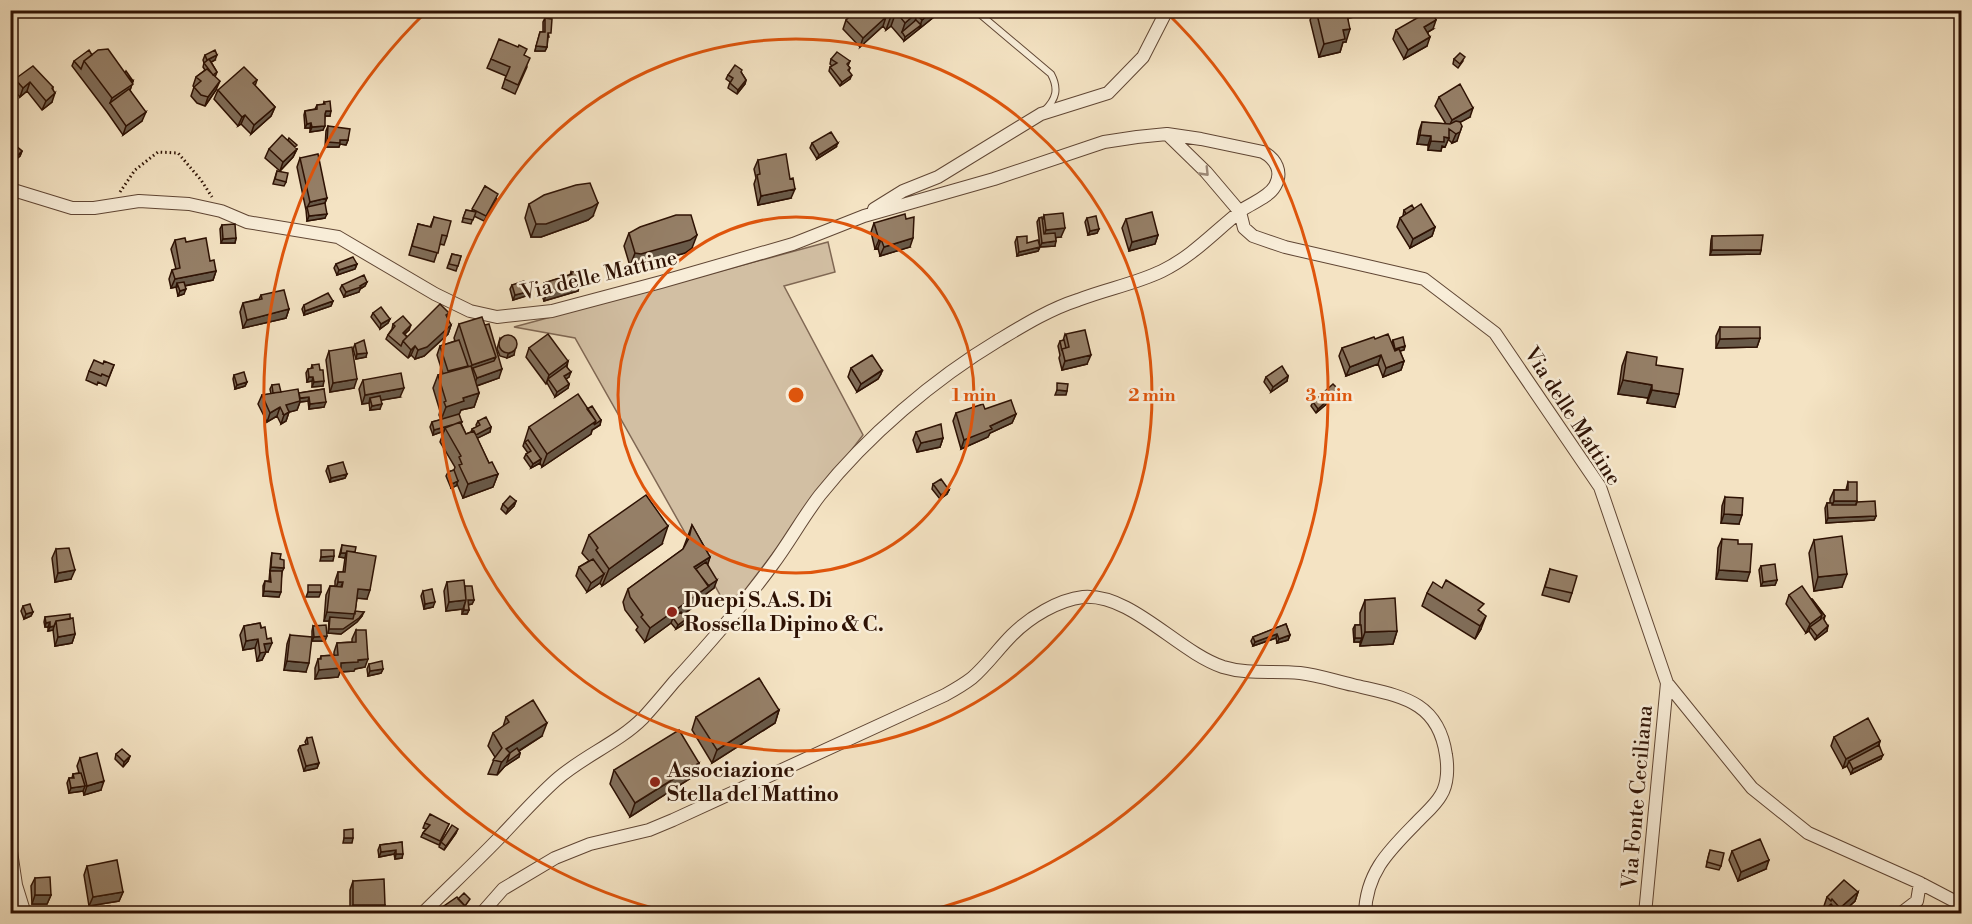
<svg xmlns="http://www.w3.org/2000/svg" width="1972" height="924" font-family="'Libre Bodoni',serif">
	<rect width="100%" height="100%" fill="#f4e3c3"/>
	<filter id="stains"><feTurbulence type="fractalNoise" baseFrequency=".00333" numOctaves="4"/><feColorMatrix values="0 0 0 0 .2 0 0 0 0 .09 0 0 0 0 .02 0 0 0 .5 -.17"/></filter>
	<radialGradient id="worn" r=".72"><stop offset=".6" stop-color="#630" stop-opacity="0"/><stop offset="1" stop-color="#630" stop-opacity=".3"/></radialGradient>
	<path fill="#d2bfa3" stroke="#806854" stroke-width="1.5" d="M828 242 835 272 784 286 863 435 742 594 723 600 575 338 514 327Z"/>
	<g fill="none" stroke-linecap="round" stroke-linejoin="round">
		<g stroke="#604634" stroke-width="8">
			<path id="lane" d="M975 10 1051 74C1059 89 1056 99 1045 110"/>
		</g>
		<g stroke="#604634" stroke-width="14">
			<path id="street" d="M1167 134 1206 172 1240 212 1244 228 1253 236 1285 247 1424 279 1495 333 1600 487 1667 683 1752 788 1808 833 1920 883 1962 905
				M10 189 72 208H94L139 201 189 204 221 211 247 222 338 237 435 294 470 311 497 317 552 311 661 282 793 244 864 216 994 179 1104 142 1137 137 1167 134 1201 139 1263 152C1276 159 1283 172 1275 186 1269 197 1252 203 1242 210 1215 231 1193 256 1162 271 1135 284 1106 289 1078 300 1050 309 1024 325 999 340 934 379 867 436 820 495 803 517 790 541 773 564 743 605 709 644 674 682 664 694 654 706 643 718 618 743 583 756 556 780 537 797 520 816 502 835 476 862 449 887 422 914
				M874 209 903 191 938 177 1041 114 1108 93 1143 57 1167 10
				M10 845 16 885 25 914
				M481 914 503 889 555 858 590 844 649 830 673 820 945 695C954 690 963 685 972 678 987 665 998 649 1012 635 1030 617 1058 600 1083 597 1131 593 1178 652 1223 667 1249 675 1274 670 1300 673 1318 675 1335 681 1353 685 1398 696 1438 699 1446 755 1448 767 1448 784 1441 795 1436 804 1428 811 1420 819 1392 848 1366 870 1365 914
				M1645 914 1667 683
				M1900 914 1917 901 1920 883"/>
		</g>
		<path stroke="#2e1204" stroke-width="3" stroke-dasharray="1.5 3" stroke-linecap="butt" d="M120 192 135 170 158 152 178 153 201 180 212 197"/>
		<use href="#lane" stroke="#f8edd8" stroke-width="6"/>
		<use href="#street" stroke="#f8edd8" stroke-width="12"/>
	</g>
	<path fill="#806d59" stroke="#2e1204" stroke-width="1.5" d="M857 10H937L935 16 904 41 891 26 886 30 883 26 860 47 843 29 846 20Z
		M1314 10H1361L1360 16 1348 18 1346 42H1343L1340 52 1319 57 1310 20Z
		M545 18 549 37H548L547 47 545 51H535L540 32H543V22Z
		M1433 29 1428 32 1427 46 1404 59 1393 39 1396 30Z
		M92 55 125 73 133 81 130 90 142 121 123 135 107 112 72 66 74 61Z
		M205 55 215 60 211 62 217 72 215 77 216 90 205 106 197 103 191 96 194 87 193 86 196 77 205 70 203 67 204 63 203 60Z
		M524 55 527 67 515 94 502 88 506 76 487 68 491 59Z
		M831 59 850 61 848 66 850 68 849 71 850 79 840 86 829 71 830 67 832 66 830 64Z
		M1454 59 1463 61 1458 68 1453 64Z
		M741 72 746 80 745 84 737 94 728 88 730 82 726 79 728 75Z
		M15 79 53 87 52 102 42 110 27 91 20 97 12 88Z
		M257 80 255 86 275 107 271 116 251 134 241 124 238 126 214 99 218 90Z
		M1439 97 1470 117 1460 122 1457 141 1452 143 1448 139 1445 147 1442 146 1441 151 1428 150V145L1417 144 1419 131 1422 122 1446 124 1435 106Z
		M324 102 330 116H325L323 130 310 132V128H305L304 115 305 111 315 109 317 105H323Z
		M328 126 348 140 346 145 340 144 339 147H325L326 131Z
		M10 141 22 151 20 156 14 161 10 157Z
		M812 143 836 147 817 159 810 148Z
		M269 149H297L293 157 280 171 265 158Z
		M300 158 327 198 325 203V218L307 221 306 210 297 167Z
		M758 160 791 198 758 205 754 184 756 178 754 169Z
		M277 171 286 182 284 186 273 184Z
		M485 186 497 199 484 221 474 216 471 224 462 222 466 210 472 211Z
		M529 204 593 216 588 220 541 237H531L525 218Z
		M1414 209 1435 227 1432 236 1410 248 1397 227 1400 218 1403 216 1404 210Z
		M1044 215 1061 237H1056L1055 246 1040 247 1037 222 1039 218 1043 219Z
		M434 217 447 236 444 245 440 244 434 262 409 255 418 224 430 227Z
		M1087 218 1099 229 1097 233 1088 235 1085 222Z
		M1126 219 1158 235 1155 244 1129 251 1122 228Z
		M874 223 910 247 880 256 878 248 875 249 871 232Z
		M222 225 236 238 235 243H221L220 229Z
		M629 233 692 248 685 253 636 267 630 266 624 246Z
		M1712 236 1761 250 1760 254 1710 255 1711 240Z
		M1017 237 1027 243 1040 247 1038 251 1017 256 1015 242Z
		M175 240 186 242 210 261 216 271 213 280 185 286 184 294 178 296 176 287 171 288 169 279 172 270 176 269 171 249Z
		M452 254 461 256 456 271 447 268Z
		M336 264H357L355 269 337 275 334 268Z
		M571 272 578 291 544 301 541 292 544 283 570 275Z
		M367 282 365 286 360 289 359 292 344 297 340 289 342 285Z
		M512 285 526 296 513 300 510 289Z
		M261 295 289 309 286 318 243 328 240 312 243 303 259 299Z
		M333 301 331 306 304 315 302 309 304 305Z
		M373 313 390 319 388 323 380 329 371 317Z
		M449 313 447 317 451 325 448 334 424 356 415 359 411 355 408 358 386 339 388 335 392 329 393 324 409 330 405 334 407 337Z
		M459 324 499 378 477 386 479 393 474 407 461 410 459 414 461 423 466 434 471 432 472 429 477 427 476 425 478 421 491 427 490 432 477 438 489 463 498 474 493 487 463 498 457 484 456 486 451 488 446 476 448 472 454 470 455 467 440 442 444 431 433 435 430 427 432 422 441 420 439 415 440 411 433 388 438 375 443 374 437 355 440 346 455 341 454 338Z
		M1720 327 1760 338 1757 347 1716 348V336Z
		M1065 334 1087 364 1062 370 1059 358 1060 355 1058 346 1060 341H1063Z
		M500 338 514 355 507 358 500 356 497 349Z
		M1375 339 1392 343 1393 340 1405 346 1404 350 1400 351 1404 361 1401 370 1383 377 1378 364 1346 376 1339 356 1342 348Z
		M355 344 366 357 356 359 353 349Z
		M529 348 568 361 567 367 569 377 566 379 569 384 568 388 555 397 547 383 546 384 526 357Z
		M329 351 354 388 330 392 326 360Z
		M1627 352 1656 365 1675 407 1647 403 1648 398 1618 394 1622 366Z
		M103 364 114 365 106 386 98 382 97 385 86 380 89 371Z
		M312 365 320 370 323 386 312 387V381L307 382 306 373 308 369H311Z
		M851 368 881 374 878 379 857 392 848 377Z
		M234 375 247 382 245 386 235 389 233 379Z
		M1288 376 1287 381 1271 392 1264 382 1266 377Z
		M363 380 400 397 381 400 380 409 370 410 369 403 362 404 359 389Z
		M272 385 281 392 299 393 324 389V407L309 409 308 401 300 402 297 410 289 412 286 421 281 424 277 416 267 422 258 404 262 395 271 394 270 389Z
		M1337 395 1316 413 1311 406 1313 402Z
		M587 409 601 420 600 425 592 430 591 434 542 467 540 463 531 468 524 458 526 454 528 453 523 446 529 427Z
		M985 409 1016 414 1012 423 990 433 988 437 961 449 953 421 956 413Z
		M916 432 943 438 940 447 917 452 913 440Z
		M328 466 347 474 345 478 330 482 326 471Z
		M1848 482 1857 502 1876 516 1874 520 1826 523 1825 508 1827 503H1830V499L1834 490H1846Z
		M933 484 949 490 947 494 940 499 932 489Z
		M1725 497 1739 524 1721 523 1722 506Z
		M516 501 514 506 506 514 501 509 503 504Z
		M692 525 710 557 707 565 714 588 706 594 704 599 683 615 686 619 684 624 676 629 671 623 645 642 636 630 638 627 625 610 623 602 628 589 683 549Z
		M589 535 662 544 602 586 600 583 587 592 576 576 579 567 589 561 582 553Z
		M1722 539 1747 581 1716 579 1718 548Z
		M1814 540 1842 587 1814 591 1809 553Z
		M342 545 355 552 367 599 357 598 355 611 362 616 357 622 341 634 328 633 329 621H324L326 595 330 586H335V581L338 572H343L345 558 339 557Z
		M56 549 71 579 55 582 52 558Z
		M272 553 280 559 282 572 279 597 263 596V586L265 581H269L271 558Z
		M1761 566 1777 580 1775 585 1761 586 1759 570Z
		M1550 569 1572 593 1569 602 1542 595Z
		M447 582 465 586 474 600 472 604 468 605 469 610 467 614H462V609L446 611 444 591Z
		M1442 588 1481 612V629L1475 639 1422 606 1427 593Z
		M423 591 433 607 424 609 421 596Z
		M1789 595 1812 599 1825 616 1824 620 1827 631 1815 640 1809 631 1806 633 1786 604Z
		M1365 600 1397 631 1393 644 1360 646V642H1354L1353 629 1355 625H1360V613Z
		M23 606 33 612 31 616 24 619 21 611Z
		M45 617 71 619 75 634 72 643 55 646 53 630 48 631V627H45L44 622Z
		M260 623 268 652H266L262 660 257 661 255 648 243 650 240 635 244 626Z
		M1286 624 1290 635 1288 640 1277 643 1276 638 1253 646 1251 641 1253 637Z
		M313 626 325 641H312V631Z
		M356 630 365 667 355 669 354 671 340 672 338 677 315 679V668L318 659H320L321 656 334 655V652L337 643 352 642V639Z
		M290 635 306 672 284 670 287 644Z
		M369 664 383 669 381 673 368 676 367 669Z
		M779 710 775 723 712 763 692 730 696 717Z
		M506 717 542 736 519 751 520 753 519 757 505 766 497 775 488 774 495 757 488 746 493 733 503 727Z
		M1834 737 1880 741 1879 745 1881 759 1851 774 1847 766 1843 768 1831 746Z
		M307 738 319 763 317 768 304 771 298 750 300 746 306 744 305 742Z
		M116 754 130 756 128 761 123 767 115 759Z
		M80 758 101 790 84 795 83 791 69 793 67 783 69 778H72L73 774 79 773 77 766Z
		M699 763 694 776 630 817 610 784 614 770Z
		M425 823 449 824 439 845 421 837 423 833 426 829 423 828Z
		M456 833 444 850 439 847 441 842Z
		M402 842V858L395 859 394 854 379 857 378 850 380 845Z
		M1732 851 1766 869 1738 881 1729 860Z
		M1709 854 1721 866 1719 870 1706 867Z
		M87 866 123 892 119 901 89 906 84 875Z
		M35 878 51 895 47 904H32L31 886Z
		M353 881 381 914H350V890Z
		M1858 892 1855 901 1841 914 1826 908 1824 906 1827 897Z"/>
	<path fill="#685948" stroke="#2e1204" stroke-width="1.5" d="M920 10H926L917 15 914 24 902 32 905 23Z
		M934 10H937L935 16 919 29 922 20Z
		M896 12 891 26 886 30 891 16Z
		M1362 12 1360 16 1348 18 1350 14Z
		M886 17 883 26 860 47 863 38Z
		M1436 20 1433 29 1421 36 1424 27Z
		M921 25 919 29 904 41 905 37Z
		M1350 29 1346 42H1343L1340 52 1319 57 1324 44 1343 30Z
		M1430 37 1427 46 1404 59 1408 50Z
		M536 46 547 47 545 51H535Z
		M217 55 215 60 206 65 207 60Z
		M852 75 850 79 840 86 842 82Z
		M746 80 745 84 737 94 738 90Z
		M133 81 128 97 110 103 112 98Z
		M220 81 216 90 205 106 208 97Z
		M30 82 27 91 20 97 23 88Z
		M55 93 52 102 42 110 46 101Z
		M275 107 271 116 251 134 254 125Z
		M1473 108 1470 117 1448 129 1452 120Z
		M326 111H331L330 116H325L323 118Z
		M146 112 142 121 123 135 126 126Z
		M245 115 241 124 238 126 242 117Z
		M311 123 310 128H305L307 124Z
		M325 126 323 130 310 132 312 127Z
		M1462 126 1457 141 1452 143 1456 134Z
		M1420 135 1431 136 1428 145 1417 144Z
		M1444 137 1449 138 1445 147 1442 146 1441 151 1428 150 1431 141Z
		M340 140H348L346 145 340 144 339 147H325L327 142Z
		M838 143 836 147 817 159 819 155Z
		M297 149 293 157 280 171 283 162Z
		M22 151 20 156 14 161 16 157Z
		M795 189 791 198 758 205 761 196Z
		M327 198 323 207 307 208 310 202Z
		M598 203 593 216 588 220 541 237H531L536 224Z
		M327 214 325 218 307 221 309 216Z
		M1435 227 1432 236 1410 248 1413 239Z
		M1065 228 1061 237 1043 239 1046 230Z
		M1099 229 1097 233 1088 235 1090 231Z
		M697 235 692 248 685 253 636 267 630 266 635 253Z
		M1158 235 1155 244 1129 251 1132 242Z
		M236 238 235 243H221L223 239Z
		M913 238 910 247 880 256 884 247Z
		M881 239 878 248 875 249 879 240Z
		M1056 241 1055 246 1040 247 1042 243Z
		M1040 247 1038 251 1017 256 1019 252Z
		M1712 250H1761L1760 254 1710 255Z
		M357 264 355 269 337 275 339 270Z
		M216 271 213 280 178 287 177 283 176 287 171 288 175 279Z
		M367 282 365 286 360 289 359 292 344 297 346 292Z
		M581 282 578 291 544 301 547 292Z
		M186 289 184 294 178 296 180 291Z
		M527 292 526 296 513 300 515 295Z
		M333 301 331 306 304 315 305 311Z
		M289 309 286 318 243 328 247 320Z
		M390 319 388 323 380 329 381 324Z
		M411 325 409 330 401 337 403 333Z
		M451 325 448 334 424 356 415 359 418 350Z
		M1760 338 1757 347 1716 348 1720 339Z
		M415 346 411 355 408 358 411 350Z
		M1405 346 1404 350 1394 353 1395 349Z
		M515 350 514 355 507 358 508 354Z
		M367 353 366 357 356 359 357 354Z
		M1091 355 1087 364 1062 370 1065 361Z
		M1381 355 1378 364 1346 376 1350 367Z
		M496 357 491 370 473 368 470 377 467 378 472 365Z
		M568 361 565 370 548 379 546 384 549 375Z
		M1404 361 1401 370 1383 377 1386 368Z
		M502 369 499 378 473 387 477 378Z
		M883 370 878 379 857 392 861 384Z
		M571 372 569 377 563 381 564 376Z
		M1288 376 1287 381 1271 392 1273 387Z
		M309 377H313L312 381 307 382Z
		M357 379 354 388 330 392 333 383Z
		M1623 380 1652 385 1648 398 1618 394Z
		M324 381 323 386 312 387 314 382Z
		M247 382 245 386 235 389 237 385Z
		M569 384 568 388 555 397 557 392Z
		M404 388 400 397 371 402 370 398 369 403 362 404 365 395Z
		M1057 390 1067 391 1066 395H1055Z
		M1339 390 1337 395 1316 413 1318 409Z
		M1652 390 1679 394 1675 407 1647 403Z
		M479 393 474 407 461 410 459 415 441 420 446 407 463 398Z
		M309 397 308 401 300 402 297 410 283 414 286 405 297 399Z
		M326 402 324 407 309 409 310 404Z
		M382 404 380 409 370 410 372 406Z
		M280 407 277 416 267 422 270 413Z
		M289 412 286 421 281 424 284 415Z
		M1016 414 1012 423 990 433 988 437 961 449 964 440 990 426Z
		M601 420 600 425 592 430 591 434 542 467 547 454 596 421Z
		M462 422 460 426 445 428 444 431 433 435 434 430Z
		M491 427 490 432 474 440 475 435Z
		M943 438 940 447 917 452 921 443Z
		M541 459 540 463 531 468 533 464Z
		M347 474 345 478 330 482 331 478Z
		M498 474 493 487 463 498 468 484Z
		M458 481 456 486 451 488 452 484Z
		M949 490 947 494 940 499 941 495Z
		M516 501 514 506 506 514 508 509Z
		M1834 501H1857L1854 510H1830Z
		M1724 514 1742 515 1739 524 1721 523Z
		M1876 516 1874 520 1826 523 1828 518Z
		M668 526 662 544 602 586 609 569Z
		M341 553H346L345 558 339 557Z
		M334 556 333 561H320L321 557Z
		M710 557 706 570 693 571 694 567Z
		M271 567 284 568 282 572 270 571Z
		M75 570 71 579 55 582 58 573Z
		M1719 570 1750 572 1747 581 1716 579Z
		M604 574 600 583 587 592 591 583Z
		M1847 574 1842 587 1814 591 1818 577Z
		M717 580 714 588 706 594 704 599 675 620 673 618 671 623 645 642 650 628Z
		M1777 580 1775 585 1761 586 1763 582Z
		M338 582H343L339 591H335Z
		M358 589 370 590 367 599 354 598Z
		M264 591 281 592 279 597 263 596Z
		M308 592H321L319 597H306Z
		M466 600 463 609 446 611 449 602Z
		M468 600H474L472 604 466 605Z
		M435 602 433 607 424 609 425 604Z
		M464 610H469L467 614H462Z
		M33 612 31 616 24 619 26 614Z
		M327 612H364L362 616 357 622 341 634 328 633 329 629 330 617 329 621H324Z
		M1822 615 1819 624 1810 627 1809 631 1806 633 1810 624Z
		M1486 616 1481 629 1475 639 1480 626Z
		M686 619 684 624 676 629 678 625Z
		M50 622 48 627H45L46 623Z
		M54 626 53 630 48 631 50 627Z
		M1828 626 1827 631 1815 640 1817 636Z
		M1397 631 1393 644 1360 646 1365 632Z
		M75 634 72 643 55 646 58 637Z
		M1277 634 1276 638 1253 646 1255 642Z
		M1290 635 1288 640 1277 643 1279 639Z
		M327 636 325 641H312L314 637Z
		M1355 638H1362L1360 642H1354Z
		M258 639 255 648 243 650 246 641Z
		M272 643 268 652H266L262 660 257 661 264 644Z
		M368 659 365 667 355 669 354 671 340 672 338 677 315 679 319 670 341 663Z
		M287 661 309 663 306 672 284 670Z
		M383 669 381 673 368 676 370 671Z
		M779 710 775 723 712 763 717 750Z
		M547 723 542 736 509 757 520 753 519 757 505 766 497 775 506 749Z
		M1880 741 1877 750 1849 761 1847 766 1843 768 1846 759Z
		M1883 755 1881 759 1851 774 1853 769Z
		M130 756 128 761 123 767 124 762Z
		M319 763 317 768 304 771 306 766Z
		M699 763 694 776 630 817 635 803Z
		M104 781 101 790 84 795 87 786Z
		M85 786 83 791 69 793 71 788Z
		M458 829 456 833 444 850 446 846Z
		M344 838H353L352 843H343Z
		M396 850 394 854 379 857 381 852Z
		M396 854H403L402 858 395 859Z
		M1769 860 1766 869 1738 881 1741 872Z
		M123 892 119 901 89 906 93 897Z
		M1858 892 1855 901 1841 914H1838L1840 908Z
		M35 895H51L47 904H32Z
		M353 905H385L381 914H367V911L366 914H350Z"/>
	<path fill="#957f67" stroke="#2e1204" stroke-width="1.5" d="M857 10H881L886 17 863 38 846 20Z
		M886 10H920L905 23 896 12 891 16Z
		M923 10H934L922 20 917 15Z
		M1316 10H1346L1350 29 1343 30 1345 39 1324 44Z
		M1349 10H1361L1362 12 1350 14Z
		M1431 10 1436 20 1424 27 1430 37 1408 50 1396 30Z
		M545 18 552 19 551 33H548L547 47 536 46 540 32H545Z
		M916 20 921 25 905 37 902 32Z
		M499 39 518 47 519 45 527 49 524 55 530 58 518 85 505 79 510 67 491 59Z
		M108 49 133 84 112 98 84 61 98 50Z
		M89 50 92 55 84 61 81 69 74 61Z
		M215 50 217 55 207 60 205 55Z
		M837 52 850 61 847 64 850 68 848 70 852 75 842 82 830 67 837 63 831 59Z
		M1460 53 1465 57 1460 64 1454 59Z
		M209 59 217 72 213 75 204 63Z
		M735 65 742 70 741 72 746 80 738 90 730 83 733 78 728 75Z
		M33 66 53 87 52 88 55 93 46 101 30 82 23 88 15 79Z
		M244 67 257 80 253 83 275 107 254 125 245 115 242 117 218 90Z
		M207 69 220 81 208 97 201 95 194 87 201 81 196 77Z
		M126 71 133 81 132 82 125 73Z
		M1460 84 1473 108 1452 120 1439 97Z
		M129 89 146 112 126 126 110 103Z
		M330 101 331 111H326L325 114V126L312 127 311 123 307 124 305 111 317 109V105L325 104 324 102Z
		M1456 121 1460 122 1462 126 1460 132 1456 134 1449 129V138L1444 137V142L1431 141V136L1420 135 1422 122 1450 124Z
		M328 126 350 129 348 140H340V143L327 142Z
		M831 132 838 143 819 155 812 143Z
		M282 135 297 149 283 162 269 149Z
		M289 138 297 145 295 147 288 140Z
		M10 141 22 151 16 157 10 151Z
		M318 154 327 198 310 202 300 158Z
		M786 154 790 179 793 178 795 189 761 196 757 175 760 174 758 160Z
		M277 171 288 173 286 182 275 179Z
		M590 183 598 203 592 207 546 224H536L529 204 544 195 576 185Z
		M485 186 498 194 486 216 472 209Z
		M325 203 327 214 309 216 307 207Z
		M1421 204 1435 227 1413 239 1400 218Z
		M1412 205 1414 209 1406 214 1404 210Z
		M466 210 476 212 473 220 463 218Z
		M1152 212 1158 235 1132 242 1126 219Z
		M1063 213 1065 228 1046 230 1044 215Z
		M905 214 906 219 914 217 913 238 884 247 881 239 879 240 874 223Z
		M676 215H691L697 235 690 240 641 254 635 253 629 233 640 227Z
		M1096 216 1099 229 1090 231 1087 218Z
		M434 217 451 221 447 236 442 235 438 253 412 246 418 224 431 227Z
		M1042 217 1044 234 1055 233 1056 241 1042 243 1039 218Z
		M235 224 236 238 223 239 222 225Z
		M1763 235 1761 250H1712V236Z
		M1027 236V243L1038 240 1040 247 1019 252 1017 237Z
		M185 238 186 242 206 238 210 261 214 260 216 271 175 279 172 270 180 268 175 240Z
		M452 254 461 256 458 266 449 264Z
		M353 257 357 264 339 270 336 264Z
		M578 271 581 282 547 292 544 283 572 274 571 272Z
		M364 275 367 282 360 286 361 287 346 292 342 285Z
		M524 281 527 292 515 295 512 285Z
		M184 282 186 289 180 291 177 283Z
		M284 290 289 309 247 320 243 303 262 299 261 295Z
		M328 293 333 301 305 311 304 305Z
		M440 304 449 313 446 315 451 325 427 347 418 350 415 346 411 350 403 341Z
		M381 307 390 319 381 324 373 313Z
		M403 316 411 325 403 333 407 337 403 341 401 346 388 335 395 326 393 324Z
		M482 317 496 357 472 365 459 324Z
		M489 324 502 369 477 378 473 368 494 361 496 357 485 325Z
		M1720 327H1760V338L1720 339Z
		M1085 330 1091 355 1065 361 1062 349 1069 347 1066 334Z
		M548 334 568 361 549 375 529 348Z
		M1388 334 1395 351 1399 349 1404 361 1386 368 1381 355 1350 367 1342 348 1374 337 1375 339Z
		M499 344a9 9 0 1 1 18 0a9 9 0 1 1-18 0Z
		M1403 337 1405 346 1395 349 1393 340Z
		M364 340 367 353 357 354 355 344Z
		M459 340 468 366 448 371 440 346Z
		M1064 340 1066 348 1062 349V351L1060 341Z
		M352 347 357 379 333 383 329 351Z
		M1627 352 1657 357 1656 365 1683 369 1679 394 1652 390V385L1623 380Z
		M872 355 882 370 861 384 851 368Z
		M94 360 103 364 104 361 114 365 109 377 102 374 101 376 89 371Z
		M319 364 320 370H323L324 381 314 382 313 377H309L308 369 313 368 312 365Z
		M471 366 479 393 463 398 464 401 446 407 444 402 446 401 438 375Z
		M566 366 571 372 564 376 569 384 557 392 548 379Z
		M1282 366 1288 376 1273 387 1266 377Z
		M244 372 247 382 237 385 234 375Z
		M401 373 404 388 365 395 363 380Z
		M1057 383 1068 384 1067 391 1057 390Z
		M279 384 281 392 273 393 272 385Z
		M1333 384 1339 390 1318 409 1313 402Z
		M298 389 300 401 286 405 289 412 284 415 280 407 270 413 262 395Z
		M324 389 326 402 310 404 309 397 300 398 299 393Z
		M578 394 596 421 547 454 529 427Z
		M380 396 382 404 372 406 370 398Z
		M1011 400 1016 414 990 426 992 429 964 440 956 413 983 404 985 409Z
		M592 406 601 420 594 425 596 421 587 409Z
		M459 414 462 422 434 430 432 422Z
		M486 417 491 427 476 435 472 429 480 425 478 421Z
		M460 422 466 434 474 431 489 463 492 462 498 474 468 484 459 465 462 464 459 457 461 456 445 428Z
		M941 424 943 438 921 443 916 432Z
		M528 440 541 459 533 464 526 454 531 451 525 442Z
		M343 462 347 474 331 478 328 466Z
		M454 470 458 481 452 484 448 472Z
		M941 479 949 490 941 495 933 484Z
		M1848 482H1857V501H1834V490H1848Z
		M646 495 668 526 609 569 596 550 598 548 589 535Z
		M510 496 516 501 508 509 503 504Z
		M1725 497 1743 498 1742 515 1724 514Z
		M1875 501 1876 516 1828 518 1827 503H1832V505H1856L1857 502Z
		M692 525 710 557 694 567 709 586 650 628 641 617 643 615 630 597 628 589 683 549 689 538Z
		M1842 536 1847 574 1818 577 1814 540Z
		M1722 539 1738 540V544H1752L1750 572 1719 570Z
		M342 545 356 547 355 552 347 551 346 553H341Z
		M69 548 75 570 58 573 56 549Z
		M321 550H334V556L321 557Z
		M347 551 376 556 370 590 358 589 355 614 327 612 330 586 342 587 343 582H338V572H345Z
		M272 553 281 554 280 559 284 560V568L271 567Z
		M593 559 604 574 591 583 579 567Z
		M706 562 717 580 708 586 696 569Z
		M1775 564 1777 580 1763 582 1761 566Z
		M1550 569 1577 576 1572 593 1545 587Z
		M270 571H282L281 592 264 591 265 581 271 582Z
		M464 580 466 600 449 602 447 582Z
		M1446 580 1484 604 1478 610 1486 616 1480 626 1427 593 1433 582 1442 588Z
		M308 585H321V592H308Z
		M465 586H472L474 600H468L469 610H464V607L466 600Z
		M1802 586 1822 615 1810 624 1789 595Z
		M432 589 435 602 425 604 423 591Z
		M1395 598 1397 631 1365 632V600Z
		M1812 599 1825 616 1823 618 1828 626 1817 636 1810 627 1821 619 1822 615Z
		M30 604 33 612 26 614 23 606Z
		M355 611 364 612 359 618 343 629H329L330 617 353 619Z
		M681 612 686 619 678 625 673 618Z
		M70 614V619L56 621 54 626 50 627V622L46 623 45 617Z
		M73 618 75 634 58 637 56 621Z
		M260 623 261 628 265 627 267 639 271 638 272 643 264 644 266 652 260 653 258 639 246 641 244 626Z
		M1286 624 1290 635 1279 639 1277 634 1255 642 1253 637Z
		M326 625 327 636 314 637 313 626Z
		M1355 625H1361L1362 638H1355Z
		M356 630H366L368 659 358 660V662L341 663V668L319 670 318 659H321V656L338 655 337 643 356 642Z
		M290 635 312 637 309 663 287 661Z
		M382 661 383 669 370 671 369 664Z
		M759 678 779 710 717 750 696 717Z
		M533 700 547 723 506 749 510 753 502 762 493 760 502 748 493 733 509 722 506 717Z
		M1868 718 1880 741 1846 759 1834 737Z
		M679 730 699 763 635 803 614 770Z
		M312 737 319 763 306 766 300 746 308 744 307 738Z
		M1879 745 1883 755 1853 769 1849 761Z
		M517 748 520 753 507 762 510 753Z
		M122 749 130 756 124 762 116 754Z
		M97 753 104 781 87 786 80 758Z
		M81 773 85 786 71 788 69 778H74L73 774Z
		M430 814 449 824 440 841 423 833 430 825 425 823Z
		M452 825 458 829 446 846 441 842Z
		M353 829V838H344V830Z
		M1760 839 1769 860 1741 872 1732 851Z
		M402 842 403 854H396V850L381 852 380 845Z
		M1710 850 1724 853 1721 866 1707 862Z
		M117 860 123 892 93 897 87 866Z
		M50 877 51 895H35V878Z
		M384 879 385 905H353V881Z
		M1844 880 1858 892 1840 908 1832 899 1831 901 1827 897Z
		M464 893 470 899 465 906 458 899Z
		M457 897 466 907 460 914H444L441 908Z
		M1831 904 1839 914H1820Z
		M110 906 111 914H85V908Z
		M374 910V914H367V911Z"/>
	<defs><path id="oneway-chevron" d="M-2-3.5L2.5 0L-2 3.5" fill="none" stroke-width="1.6" stroke-linecap="round" stroke-linejoin="round" transform="scale(1.5)"/></defs>
	<use stroke="#9d8a79" href="#oneway-chevron" transform="translate(1205 172) rotate(46)"/>
	<g fill="none" stroke="#df550c" stroke-width="3">
		<circle cx="796" cy="395" r="178"/>
		<circle cx="796" cy="395" r="356"/>
		<path d="M672 913A533 533 0 0 1 426 12M1166 12A533 533 0 0 1 920 913"/>
	</g>
	<g fill="#8f2418" stroke="#f8edd8" stroke-width="2">
		<circle cx="672" cy="612" r="6"/>
		<circle cx="655" cy="782" r="6"/>
	</g>
	<g text-anchor="middle" stroke-width="5" stroke-linejoin="round" paint-order="stroke">
		<g font-size="21" fill="#2e1204" stroke="#f8edd8">
			<text transform="translate(599 275) rotate(-13)" y="7">Via delle Mattine</text>
			<text transform="translate(1573 416) rotate(57)" y="7">Via delle Mattine</text>
			<text transform="translate(1637 797) rotate(-85)" y="7">Via Fonte Ceciliana</text>
		</g>
		<g font-size="21" font-weight="bold" fill="#2e1204" stroke="#f8edd8" text-anchor="start">
			<text x="684" y="607">Duepi S.A.S. Di<tspan x="684" dy="24">Rossella Dipino &amp; C.</tspan></text>
			<text x="667" y="777">Associazione<tspan x="667" dy="24">Stella del Mattino</tspan></text>
		</g>
	</g>
	<circle cx="796" cy="395" r="9" fill="#df550c" stroke="#f8edd8" stroke-width="3"/>
	<g font-size="18" text-anchor="middle" font-weight="bold" fill="#df550c" stroke="#f8edd8" stroke-width="5" stroke-linejoin="round" paint-order="stroke">
		<text x="974" y="401">1 min</text>
		<text x="1152" y="401">2 min</text>
		<text x="1329" y="401">3 min</text>
	</g>
	<rect width="1972" height="924" fill="none" stroke="#f4e3c3" stroke-width="36"/>
	<rect x="12" y="12" width="1948" height="900" fill="none" stroke="#2e1204" stroke-width="3"/>
	<rect x="18" y="18" width="1936" height="888" fill="none" stroke="#2e1204" stroke-width="1.5"/>
	<rect width="100%" height="100%" filter="url(#stains)"/>
	<rect width="100%" height="100%" fill="url(#worn)"/>
</svg>
